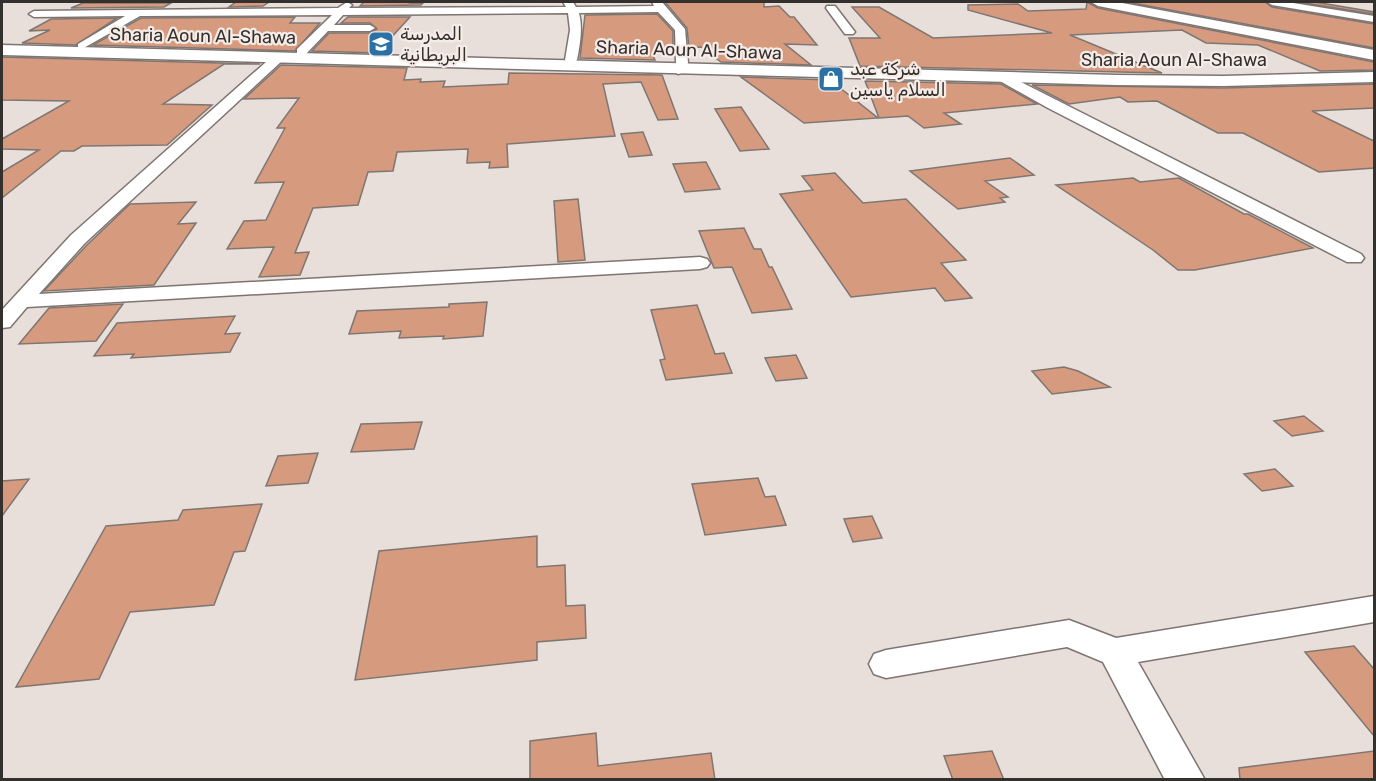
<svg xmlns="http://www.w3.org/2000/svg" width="1376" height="781" font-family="Rubik,Cairo,sans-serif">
	<rect width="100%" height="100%" fill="#e9dfda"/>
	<path fill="#d69a7e" stroke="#7f7672" stroke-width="1.5" d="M236 2H269L263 6 229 7Z
		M364 2H411L410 3H423L421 5 360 6Z
		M665 2H764V7L779 6 790 17H794L817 45 785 44 811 65 721 62 701 47 689 48 687 28Z
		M1087 2 1098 8 1374 62V70L1320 71 1258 45 1206 43 1182 30 1070 35 1162 73 860 66 849 38H880L852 7H879L933 38 1052 33 968 10V5L1018 4 1028 11 1086 9Z
		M1127 2H1265L1272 7 1374 24V48Z
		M1298 2H1315L1374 12V14Z
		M83 3H171L164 7 71 8Z
		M657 14 673 31V45L665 48V50L653 56 655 60 580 58 585 15Z
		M295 17 290 23H320L295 51 93 45 141 18Z
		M348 17H410L377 53 312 51 329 33H370L377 29 370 23H341Z
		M117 18 76 45 22 43 50 30 29 31 51 19Z
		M2 57 260 64H224L163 104 212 105 167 145 82 146 74 151H61L2 198V172L39 150 2 149V139L69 101 2 100Z
		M281 65 407 68 404 80 421 79 420 82 445 81 443 87 508 84 509 73 662 75 678 119 658 120 641 82 603 84 615 136 507 144 508 167 489 168 490 162 467 163 468 149 397 152 393 171 368 172 358 205 313 208 295 253 309 252 300 275 259 277 274 247 227 249 244 221 266 220 284 182 255 183 285 128H277L299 98 244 99Z
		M741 77 830 80 878 118 804 123Z
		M865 81 1001 84 1037 104 944 113 961 124 924 128 908 116 879 118Z
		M1374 84V108L1312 111 1374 141V168L1319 172 1243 133H1218L1157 101 1128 102 1120 97 1069 104 1032 85 1223 88Z
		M741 107 769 149 740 151 715 109Z
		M643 132 652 155 629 157 621 134Z
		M1010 158 1034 175 985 181 1008 197 1000 198 1005 202 958 209 910 171Z
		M706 162 720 189 685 192 673 164Z
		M835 173 863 203 906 199 966 260 941 263 972 298 945 301 935 288 851 297 780 194 813 190 802 176Z
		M1133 178 1140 182 1179 178 1244 214H1248L1313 248 1195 270H1178L1153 250 1056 185Z
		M578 199 585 260 558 262 554 201Z
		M196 202 178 224 196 223 154 285 44 291 87 245 130 204Z
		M744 228 754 249H761L769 267H772L792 309 752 313 732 267 714 268 699 231Z
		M487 302 483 336 443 339 444 336 399 338 401 331 349 334 357 311 449 307V304Z
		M123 304 96 341 19 344 49 308Z
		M697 305 715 354 724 353 732 373 666 380 660 360 665 359 651 310Z
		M235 316 225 334 240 333 230 352 131 358 134 354 94 356 117 323Z
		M796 355 807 378 776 381 765 358Z
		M1064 367 1078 371 1110 387 1052 394 1032 371Z
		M1304 416 1323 431 1292 436 1274 421Z
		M422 422 414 449 351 452 361 424Z
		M318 453 308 483 266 486 278 456Z
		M1275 469 1293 486 1262 491 1244 474Z
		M758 478 765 497 775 496 786 525 705 535 692 484Z
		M29 479 2 516V481Z
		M262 504 245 551 234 552 214 605 130 612 99 679 16 687 106 526 178 520 183 510Z
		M872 516 882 538 853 542 844 519Z
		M537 536V567L565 565 566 606 585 605 586 638 537 642V660L355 680 379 551Z
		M1354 646 1374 669V736L1305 652Z
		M596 733 598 766 711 753 715 780H530V741Z
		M992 751 1004 780H953L944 756Z
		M1374 751V780H1240L1239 768Z"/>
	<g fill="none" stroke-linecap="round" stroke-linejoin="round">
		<g stroke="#7e7470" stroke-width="3">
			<path id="minor" d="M563 2H573L576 7 654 6 652 2H662L685 29 688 63 682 73 678 74 672 70 676 63 675 30 658 12 579 13C583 29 580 44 577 60L571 64 565 60 570 30 568 13 343 15 334 25H370L375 28 370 31H328L305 55H297V49L332 15 140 16 82 49 78 48V44L125 16 34 17 29 14 34 11 338 8 347 2 352 5 349 8 566 7Z
				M1267 2H1287L1374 16V22L1272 5Z
				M827 6H835L855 32 853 34H845L826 8Z
				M279 53 283 54V60L85 243 39 294 700 257 707 259 710 263 707 267 700 269 27 307 10 327 2 328V310L71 235 275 54Z
				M1005 74 1361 254 1364 258 1361 262H1347L1048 108 1000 81 999 78Z
				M1374 596V622L1138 662 1205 780H1165L1103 662 1067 647 886 678 874 674 869 664 874 654 886 650 1069 620 1116 638Z"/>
		</g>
		<g stroke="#7e7470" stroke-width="3">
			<path id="secondary" d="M1091 2H1117L1374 50V60L1098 6Z
				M2 45 1116 75 1223 76 1374 72V82L1223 86 1116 85 2 55Z"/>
		</g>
		<use href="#minor" fill="#fff" fill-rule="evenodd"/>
		<use href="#secondary" fill="#fff" fill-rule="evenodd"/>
	</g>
	<defs>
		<g id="school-square" transform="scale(1.35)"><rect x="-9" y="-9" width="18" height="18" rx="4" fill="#2b71a6" stroke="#f6ece7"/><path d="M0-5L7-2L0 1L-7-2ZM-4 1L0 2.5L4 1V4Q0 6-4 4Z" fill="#fff"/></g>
		<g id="shop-square" transform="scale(1.35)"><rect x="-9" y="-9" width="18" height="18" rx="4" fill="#2b71a6" stroke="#f6ece7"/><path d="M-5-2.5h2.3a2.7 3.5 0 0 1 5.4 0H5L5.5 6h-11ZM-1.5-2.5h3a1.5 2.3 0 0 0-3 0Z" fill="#fff"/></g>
	</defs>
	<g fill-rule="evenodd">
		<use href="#school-square" x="381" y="44"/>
		<use href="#shop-square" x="831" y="79"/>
	</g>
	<g text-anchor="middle" stroke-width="4.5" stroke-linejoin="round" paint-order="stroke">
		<g font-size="18" fill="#34302e" stroke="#f6ece7" text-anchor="start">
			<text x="400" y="40">المدرسة<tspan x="400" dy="21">البريطانية</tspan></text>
			<text x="850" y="75">شركة عبد<tspan x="850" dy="21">السلام ياسين</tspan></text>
		</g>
		<g font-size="18" fill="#34302e" stroke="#f6ece7">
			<text transform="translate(203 36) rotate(1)" y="6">Sharia Aoun Al-Shawa</text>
			<text transform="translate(689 50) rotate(2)" y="6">Sharia Aoun Al-Shawa</text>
			<text x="1174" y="66">Sharia Aoun Al-Shawa</text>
		</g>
	</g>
	<rect width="1376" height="781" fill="none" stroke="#34302e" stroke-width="6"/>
</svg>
